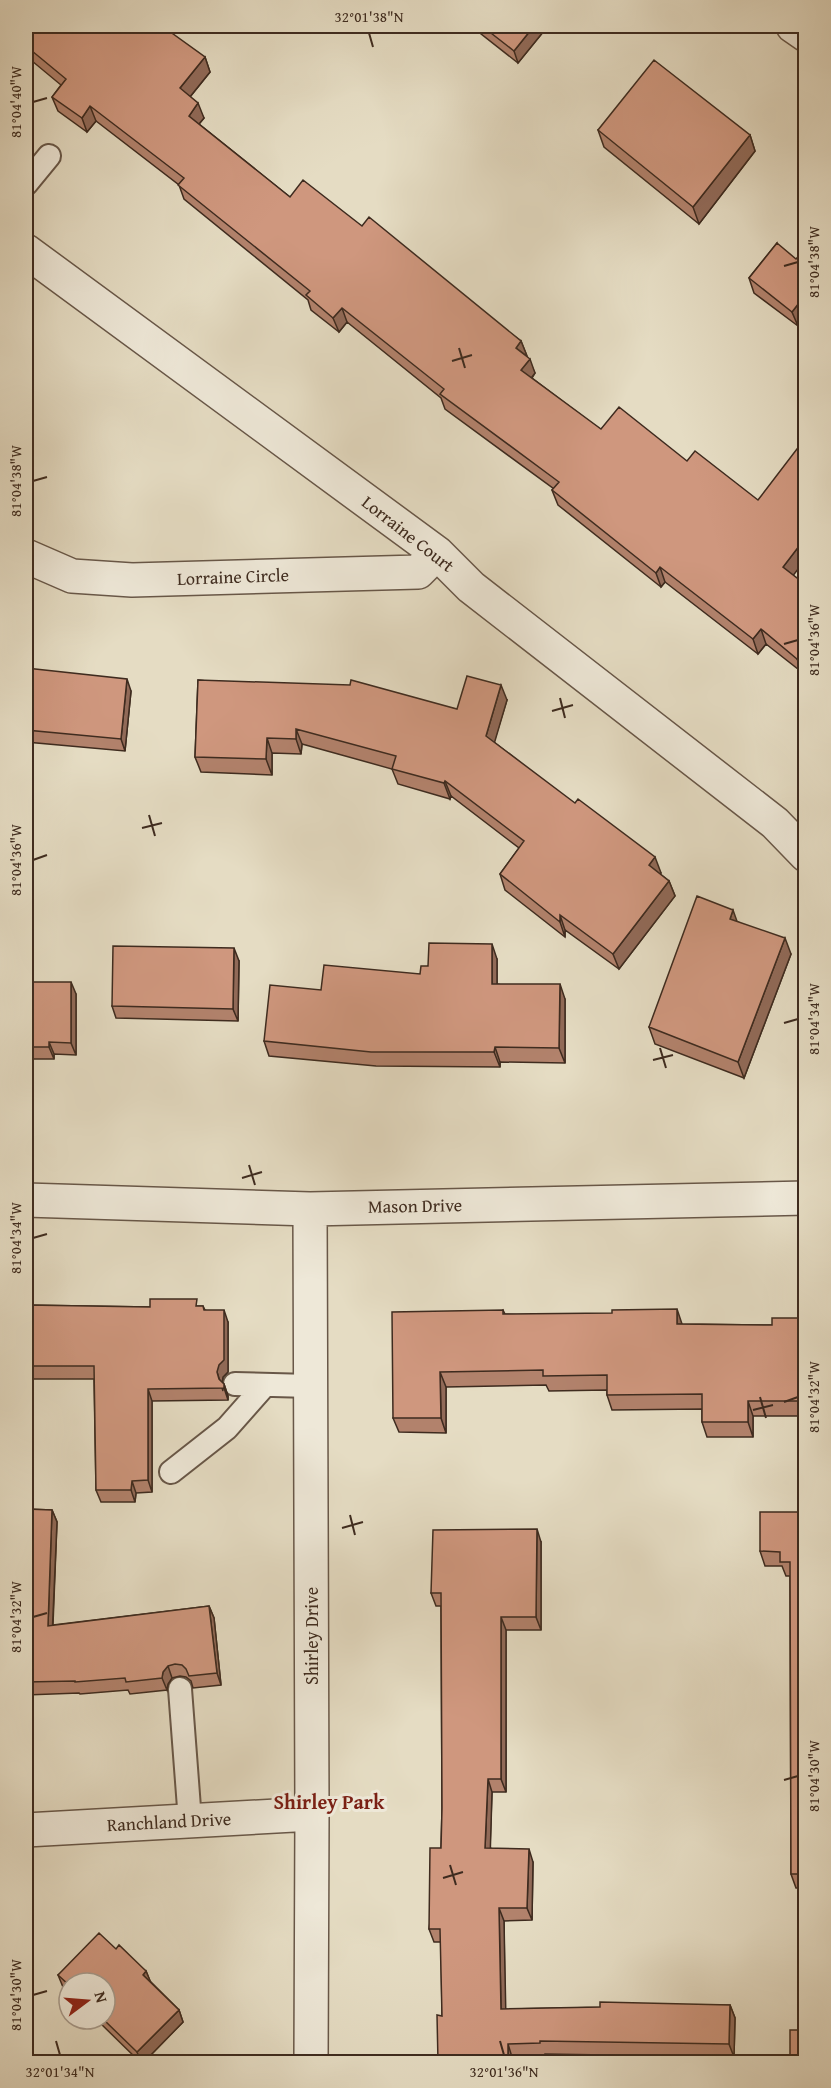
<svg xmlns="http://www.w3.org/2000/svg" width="831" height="2088" font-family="'Gentium Book Plus',serif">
	<rect width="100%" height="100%" fill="#e5dcc3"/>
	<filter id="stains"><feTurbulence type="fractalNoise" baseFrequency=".00333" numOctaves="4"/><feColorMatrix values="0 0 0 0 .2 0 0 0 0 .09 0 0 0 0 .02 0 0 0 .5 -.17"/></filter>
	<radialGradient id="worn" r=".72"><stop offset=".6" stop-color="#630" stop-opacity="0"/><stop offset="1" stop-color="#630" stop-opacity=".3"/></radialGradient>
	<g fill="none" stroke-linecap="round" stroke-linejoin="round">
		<g stroke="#685748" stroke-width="26">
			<path id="lane" d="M26 184 49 156
				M235 1384 310 1386
				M171 1472 227 1428 265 1385
				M180 1689 190 1821"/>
		</g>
		<g stroke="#685748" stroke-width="36">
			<path id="street" d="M793 26 806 35
				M26 251 437 553 471 587 775 823 806 855
				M26 556 72 576 132 580 418 572 437 553
				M26 1200 310 1209 806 1198
				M310 1209 312 1814 311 2062
				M26 1830 312 1814"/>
		</g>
		<use href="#lane" stroke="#eee8d8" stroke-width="22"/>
		<use href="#street" stroke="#eee8d8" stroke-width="33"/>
	</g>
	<path fill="#b2826c" stroke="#3e2b1f" stroke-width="1.5" d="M26 26 105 30 205 57 210 72 190 97 204 118 199 124 290 197 362 226 521 341 527 356 535 373 532 378 806 585V670L803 673 766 644 758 654 665 582 661 587 558 505 552 490 554 489 445 409 441 398 347 322 339 332 311 310 308 300 184 199 179 185 96 121 87 132 58 111 52 97 61 85 26 56Z
		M471 26H548L518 63Z
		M598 130 750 135 755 151 699 224 604 147Z
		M777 243 798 326 754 293 749 278Z
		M26 668 131 691 125 751 26 742Z
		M198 680 457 709 507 700 494 742 661 873 660 874 669 881 675 896 619 969 565 930V937L505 890 500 874 519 848 451 796 450 799 398 784 392 769 302 744 301 754 272 753V775L201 772 195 757Z
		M738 922 791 954 744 1078 655 1044 649 1027Z
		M497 959V984L565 999V1063L500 1062V1067L376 1066 269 1056 264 1041 420 974 428 966Z
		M239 961 238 1021 116 1018 112 1006Z
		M26 982 76 994V1055L54 1054V1059H26Z
		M26 1305 150 1307 203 1306 205 1310 228 1322V1372L223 1377 222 1382 224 1384 228 1396V1400L152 1401V1492L136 1493 135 1502H101L96 1490 94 1379H26Z
		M503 1310 505 1314 682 1324 772 1325 806 1318V1416H753V1437H707L702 1422V1409L612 1410 607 1395V1390L549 1391 546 1385 446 1387V1433L399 1432 393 1418Z
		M26 1509 52 1510 57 1522 53 1625 209 1606 214 1618 221 1685 193 1688 191 1681 186 1677 180 1676 172 1678 168 1684 167 1690 130 1694 128 1690 80 1694 79 1693 26 1695Z
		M806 1512V1888H796L791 1874 790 1576H786L782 1566H765L760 1551Z
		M541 1542V1630H506V1792H492L490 1848 533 1862 532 1920 504 1921 505 2009 730 2005 735 2018 734 2057 545 2054V2056L512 2057 442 2016 441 1942H434L429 1929 441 1848 442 1808 441 1606H436L431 1593Z
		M116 1949 146 1971 150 1981 179 2010 183 2022 144 2062H140L96 2019H105L69 1983V1993L63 1987 58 1975Z"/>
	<path fill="#916a58" stroke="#3e2b1f" stroke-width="1.5" d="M534 26H548L518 63 514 51Z
		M205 57 210 72 185 103 180 88Z
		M198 103 204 118 194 130 189 116Z
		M90 106 96 121 87 132 82 118Z
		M750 135 755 151 699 224 693 207Z
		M806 294V316L798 326 792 312Z
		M342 308 347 322 339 332 333 318Z
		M521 341 527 356 516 348Z
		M530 359 535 373 526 385 521 370Z
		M806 537V559L788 582 783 567Z
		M660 567 665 582 661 587 656 573Z
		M761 629 766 644 758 654 753 639Z
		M806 649V670L803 673 797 659Z
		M127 679 131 691 125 751 121 739Z
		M501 685 507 700 492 751 486 736Z
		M296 729 302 744 301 754 296 739Z
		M267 738 272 753V775L266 759Z
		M445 781 451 796 450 799 444 783Z
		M655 857 661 873 655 881 649 865Z
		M669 881 675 896 619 969 613 954Z
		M733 910 739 927 730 919Z
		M560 915 565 930V937L560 922Z
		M785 938 791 954 744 1078 738 1062Z
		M492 944 497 959V999L492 984Z
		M234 948 239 961 238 1021 233 1009Z
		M71 982 76 994V1055L71 1043Z
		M560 984 565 999V1063L559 1048Z
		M49 1042 54 1054V1059L49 1047Z
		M495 1047 500 1062V1067L494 1052Z
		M677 1309 682 1324H677Z
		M224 1310 228 1322V1372L223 1377 222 1384 223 1391 217 1372Z
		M440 1372 446 1387V1433L441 1418Z
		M224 1384 228 1396V1400L224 1388Z
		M148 1389 152 1401V1492L148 1480Z
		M748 1401 753 1416V1437L748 1422Z
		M132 1481 136 1493 135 1502 131 1490Z
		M52 1510 57 1522 52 1638 48 1626Z
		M537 1529 541 1542V1630L536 1617Z
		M209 1606 214 1618 221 1685 217 1673Z
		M501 1617 506 1630V1792L501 1779Z
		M168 1666 172 1678 168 1684 167 1690 162 1678 163 1672Z
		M488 1779 492 1792 490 1861 485 1848Z
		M529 1849 533 1862 532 1920 527 1908Z
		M499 1908 504 1921 506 2022 501 2009Z
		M146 1971 151 1983 143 1975Z
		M730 2005 735 2018 734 2057 729 2044Z
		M179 2010 183 2022 144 2062H141L137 2052Z
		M508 2044 512 2057V2062H508Z"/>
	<path fill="#cf977e" stroke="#3e2b1f" stroke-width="1.5" d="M26 26H99L105 30 109 26H162L205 57 180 88 198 103 189 116 290 197 303 180 362 226 369 217 521 341 516 348 530 359 521 370 601 429 619 407 687 461 695 451 758 500 800 445 806 449V537L783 567 806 585V649L797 659 761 629 753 639 660 567 656 573 552 490 559 482 440 394 444 389 342 308 333 318 306 295 310 291 178 185 184 178 90 106 82 118 52 97 66 79 26 46Z
		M482 26H534L514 51Z
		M654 60 750 135 693 207 598 130Z
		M777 243 796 259 806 248V294L792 312 749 278Z
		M26 668 127 679 121 739 26 730Z
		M467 676 501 685 486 736 575 803 578 799 655 857 649 865 669 881 613 954 560 915V922L500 874 524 841 445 781 444 783 392 769 396 756 296 729V739L267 738 266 759 195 757 198 680 350 685 351 680 457 709Z
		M697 896 733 910 730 919 785 938 738 1062 649 1027Z
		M429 943 492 944V984H560L559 1048 495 1047 494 1052H371L264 1041 270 985 321 990 324 965 420 974 421 966H428Z
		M113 946 234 948 233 1009 112 1006Z
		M26 982H71V1043L49 1042V1047H26Z
		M150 1299H197L196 1306H203L204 1310H224V1360L219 1365 217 1372 219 1379 224 1384V1388L148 1389V1480L132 1481 131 1490H96L94 1366H26V1305L150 1307Z
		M677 1309V1324L772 1325V1318H806V1401H748V1422H702V1394L607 1395V1375L543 1376V1370L440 1372 441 1418H393L392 1312 503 1310V1314L612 1313V1310Z
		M26 1509 52 1510 48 1626 209 1606 217 1673 189 1676 186 1669 182 1665 175 1664 168 1666 163 1672 162 1678 126 1682 125 1678 75 1682V1681L26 1682Z
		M760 1512H806V1874H791L790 1562H780V1552L760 1551Z
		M537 1529 536 1617H501V1779H488L485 1848 529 1849 527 1908H499L501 2009 600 2007V2002L730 2005 729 2044 540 2041V2043L508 2044V2062H438L437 2015 442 2016 440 1929H429L430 1848H441L442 1808 441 1593H431L433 1530Z
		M99 1933 116 1949 119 1945 146 1971 143 1975 179 2010 137 2052 103 2019H105V1983H69V1985L58 1975Z
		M790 2030H806V2062H790Z"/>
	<path fill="none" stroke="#3e2b1f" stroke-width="2" d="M369 33 373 47M33 102 47 98M784 266 798 262M459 348 465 368M452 361 472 355M33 481 47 477M784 644 798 640M560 698 565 718M552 711 573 705M149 815 155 836M142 828 162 823M33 860 47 855M784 1023 798 1019M660 1048 666 1068M653 1060 673 1055M249 1165 255 1185M242 1178 262 1172M33 1238 47 1234M760 1397 766 1418M784 1402 798 1397M753 1410 773 1405M350 1515 355 1535M342 1528 363 1522M33 1617 47 1613M784 1780 798 1776M450 1865 456 1885M443 1878 463 1872M33 1995 47 1991M56 2041 60 2055M500 2041 504 2055"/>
	<g text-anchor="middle" stroke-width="6" stroke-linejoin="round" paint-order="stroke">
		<g font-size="18" fill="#3e2b1f" stroke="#eee8d8">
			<text transform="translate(408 534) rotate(38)" y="6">Lorraine Court</text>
			<text transform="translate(233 577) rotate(-2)" y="6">Lorraine Circle</text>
			<text transform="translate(415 1206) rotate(-1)" y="6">Mason Drive</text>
			<text transform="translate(312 1636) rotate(-90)" y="6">Shirley Drive</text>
			<text transform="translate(169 1822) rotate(-3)" y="6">Ranchland Drive</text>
		</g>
		<g font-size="20" font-weight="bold" fill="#7a1f14" stroke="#eee8d8">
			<text x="329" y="1809">Shirley Park</text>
		</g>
	</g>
	<rect width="831" height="2088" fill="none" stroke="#e5dcc3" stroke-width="66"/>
	<g transform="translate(87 2001) rotate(74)"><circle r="28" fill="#eee8d8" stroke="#a89c8e" stroke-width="1.5"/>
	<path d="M0-4.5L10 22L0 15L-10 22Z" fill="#8f2418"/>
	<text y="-9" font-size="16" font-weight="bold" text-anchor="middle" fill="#3e2b1f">N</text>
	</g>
	<rect x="33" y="33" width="765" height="2022" fill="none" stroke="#3e2b1f" stroke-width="2"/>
	<g font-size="15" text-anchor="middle" fill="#3e2b1f">
		<text x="369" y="22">32°01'38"N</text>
		<text transform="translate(16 102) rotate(-90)" y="5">81°04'40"W</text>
		<text transform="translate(814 262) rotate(-90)" y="5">81°04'38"W</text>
		<text transform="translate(16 481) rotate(-90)" y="5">81°04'38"W</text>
		<text transform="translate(814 640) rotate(-90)" y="5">81°04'36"W</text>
		<text transform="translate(16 860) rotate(-90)" y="5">81°04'36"W</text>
		<text transform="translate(814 1019) rotate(-90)" y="5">81°04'34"W</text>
		<text transform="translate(16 1238) rotate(-90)" y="5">81°04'34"W</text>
		<text transform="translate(814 1397) rotate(-90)" y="5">81°04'32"W</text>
		<text transform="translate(16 1617) rotate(-90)" y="5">81°04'32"W</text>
		<text transform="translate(814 1776) rotate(-90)" y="5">81°04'30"W</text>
		<text transform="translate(16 1995) rotate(-90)" y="5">81°04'30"W</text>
		<text x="60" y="2077">32°01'34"N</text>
		<text x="504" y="2077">32°01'36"N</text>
	</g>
	<rect width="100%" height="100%" filter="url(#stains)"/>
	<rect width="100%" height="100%" fill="url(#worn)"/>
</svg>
